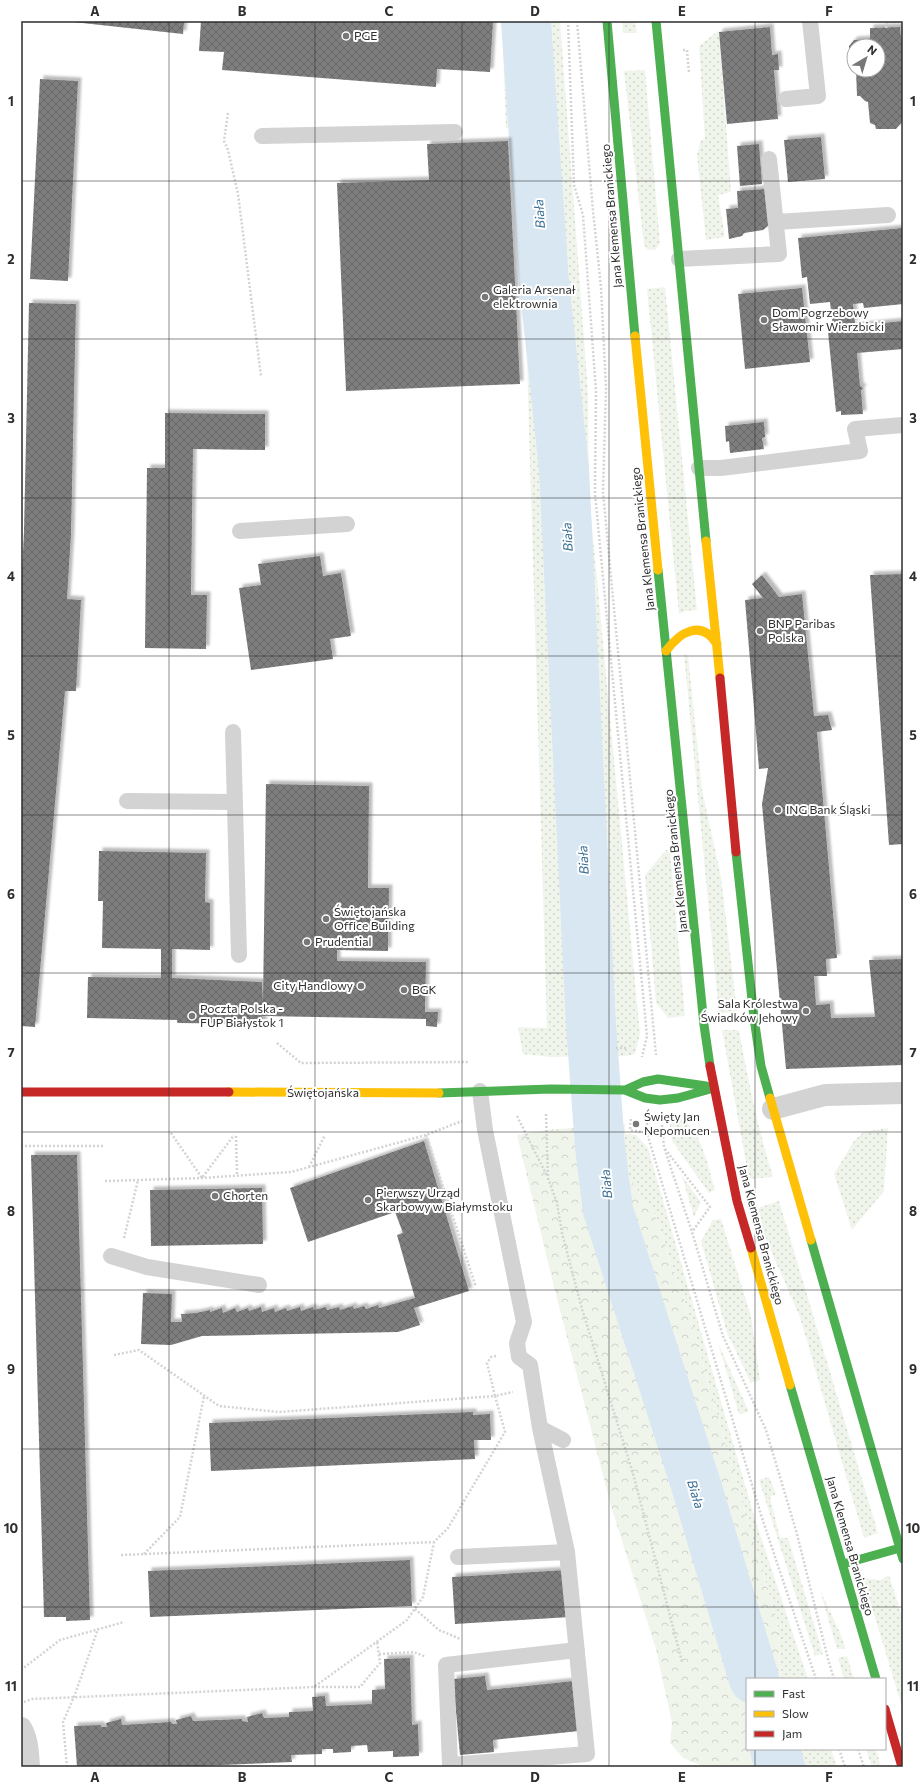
<svg xmlns="http://www.w3.org/2000/svg" width="924" height="1788" font-family="Commissioner,sans-serif">
	<defs>
		<pattern id="green-dots" width="8" height="8" patternUnits="userSpaceOnUse"><rect width="8" height="8" fill="#f0f5ec"/><path d="M2 2h.1M6 6h.1" fill="none" stroke="#ced2cb" stroke-width="1.8" stroke-linecap="round"/></pattern>
		<pattern id="forest-crowns" width="20" height="18" patternUnits="userSpaceOnUse"><rect width="20" height="18" fill="#f0f5ec"/><path d="M2 6a3 3 0 1 1 6 0M12 15a3 3 0 1 1 6 0" fill="none" stroke="#ced2cb"/></pattern>
		<pattern id="building-cross-hatch" width="8" height="8" patternUnits="userSpaceOnUse"><rect width="8" height="8" fill="#7e7e7e"/><path d="M0 0l8 8M0 8l8-8" fill="none" stroke="#686868"/></pattern>
		<filter id="shadow"><feDropShadow dx="3.5" dy="-3.5" stdDeviation="1" flood-color="#0004"/></filter>
	</defs>
	<rect width="100%" height="100%" fill="#fff"/>
	<path fill="url(#green-dots)" d="M502 21H560L588 392 589 494 640 1035 635 1054 626 1056 550 1057 523 1054 518 1027 547 1028 520 128H506Z
		M622 21H635L637 33H623Z
		M718 31 719 32 731 192 718 195 725 237 706 240 697 155 701 140 705 139 699 46Z
		M645 70 660 244 655 250 647 249 644 245 624 71Z
		M665 287 697 610 685 611 679 614 647 289Z
		M684 654 688 656 702 790 721 877 737 1011 719 1014Z
		M666 850H670L685 1016 668 1018 656 1003 645 875Z
		M739 1030C748 1080 758 1128 773 1177L749 1179 722 1030Z
		M668 1111C701 1121 706 1161 715 1190L709 1193 672 1141Z
		M603 1124H625V1134L636 1135 648 1148 754 1516 808 1679H781L777 1620 737 1485 689 1314 655 1215 628 1177Z
		M888 1128 884 1191 852 1230 834 1174 854 1141 864 1132Z
		M682 1176 701 1202 694 1217Z
		M779 1201 878 1533 864 1538 800 1317 765 1237 758 1208Z
		M721 1219 751 1316 760 1380 751 1383 727 1333 701 1241 713 1220Z
		M718 1343 749 1412 739 1414Z
		M769 1477 776 1494 770 1497 780 1538H788L823 1654 815 1656 759 1480Z
		M889 1575 903 1620V1710L863 1578 881 1580Z
		M820 1590 840 1633 846 1649H837Z
		M847 1656 854 1679H844L838 1658Z
		M799 1749H831L837 1767H805Z
		M866 1749H876L881 1767H872Z"/>
	<path fill="url(#forest-crowns)" d="M598 1126 616 1152 628 1177 655 1215 689 1314 737 1485 777 1620 781 1679H747V1749H799L805 1767H705L683 1758 670 1743 672 1723 656 1649 611 1506 554 1287 517 1135 545 1130Z"/>
	<g fill="none" stroke-linecap="round" stroke-linejoin="round">
		<path stroke="#d8e7f2" stroke-width="50" d="M526 21 544 282 564 469 591 1025 600 1147 608 1210 696 1485 754 1679
			M775 1749 780 1767"/>
	</g>
	<path fill="url(#building-cross-hatch)" filter="url(#shadow)" d="M64 21H184L183 34Z
		M201 21H493L490 72 437 69 436 87 222 70 224 52 199 51Z
		M770 27 772 55 778 54 779 70H774L778 119 727 124 719 32Z
		M900 27 901 38H903V123H901L896 129H876L875 125 870 123 868 102 865 101 860 96H857L856 70H878V46H854V57L849 52V46L854 40 870 39V28Z
		M40 79 78 81 68 281 30 279Z
		M821 137 825 179 788 182 784 140Z
		M508 141 520 384 346 391 337 183 429 180 427 144Z
		M759 144 762 184 740 186 737 146Z
		M765 189 769 225 763 230 744 233 742 236 729 239 726 209 738 208 737 191Z
		M903 228V304L864 308 863 303 853 304 855 323 833 326 830 302 810 304 807 277 802 278 798 238Z
		M802 288 810 362 745 369 738 294Z
		M29 303 76 304 71 534 67 599 81 600 76 691H65L35 1027 21 1026V593L24 531Z
		M903 321V349L857 353 860 386 862 387 863 389 861 390 863 414 841 415V411L836 412 828 332H833V328Z
		M165 413 265 414V450L193 449 191 595H207L206 649 145 648 147 468H165Z
		M764 422 765 437 762 438 764 449 730 453 729 441 726 442 725 426Z
		M320 556 323 576 341 573 351 636 330 639 333 659 251 670 239 588 261 585 258 564Z
		M903 574V844L889 845 870 575Z
		M762 575 779 597 802 594 814 716 828 715 832 730 817 732 837 958 826 959 827 976H814L816 1005 830 1004 831 1018 875 1017 869 960 903 959V1065L786 1069 762 804 768 768 759 769 745 600 763 598 752 584Z
		M266 784 369 786 368 888H389L388 951 337 950V961L426 962 425 1012H438L437 1027 426 1026V1019L262 1016 264 1024H261L178 1023 177 1022V1020L87 1018 88 977 161 978V949L102 948 103 901H98L99 851 206 853 205 902 210 903V950L172 949V978L262 982 263 1002Z
		M424 1141 469 1291 414 1308 420 1325 398 1332 202 1336 171 1345 141 1344 143 1293 172 1294 171 1322H182L181 1314 196 1313 210 1310V1312L222 1308 223 1313 235 1308 237 1312 248 1308 249 1311 261 1307 262 1312 274 1308 275 1312 286 1308 287 1311 300 1307 301 1311 313 1307 314 1310 326 1307 327 1310 339 1307 340 1310 353 1306 354 1309 364 1306 366 1309 378 1305 379 1308 415 1298 397 1235 403 1233 395 1212 308 1242 290 1188Z
		M31 1155H77L90 1620 66 1621V1617H44Z
		M262 1188 263 1244 151 1246 150 1190Z
		M473 1412V1415L490 1414 491 1440H474L475 1459 211 1471 209 1423Z
		M410 1560 412 1606 150 1617 148 1571Z
		M566 1570 570 1617 455 1624 452 1577Z
		M410 1658 412 1725 418 1724 419 1756 393 1757V1751L368 1752 367 1745 351 1746V1752L333 1753V1749H322V1754L291 1755 292 1762 177 1767H77L74 1726 101 1725V1727H107L106 1723 121 1719 122 1725 171 1722 172 1724H177L176 1720 191 1716 193 1721 242 1719V1721L248 1722 247 1717 262 1713 264 1718 289 1717V1712L313 1711 312 1697 325 1696 326 1706 372 1704V1690L385 1689 384 1659Z
		M485 1676 487 1690 574 1681 579 1731 493 1740 494 1752 460 1755 453 1679Z"/>
	<g fill="none" stroke-linecap="round" stroke-linejoin="round">
		<path stroke="#d3d3d3" stroke-width="2.5" stroke-dasharray="2 2" stroke-linecap="butt" d="M568 21 574 185 583 215 596 391 595 494 647 1036 642 1057
			M577 21 593 211 601 287 606 388 603 492 656 1055
			M886 21 887 22H903
			M886 28 887 22
			M683 50H687L689 73
			M228 113 224 141 228 150 238 194 261 376
			M277 1043 301 1063 469 1062
			M616 1048H628
			M546 1114 548 1178 557 1203 562 1233 582 1309 634 1477 682 1662
			M517 1116 547 1176
			M631 1119 630 1130 647 1133 662 1131
			M647 1123V1133L761 1515 816 1679
			M662 1125 664 1147 692 1232 723 1336 766 1430 797 1534 828 1659 834 1679
			M171 1133 202 1178 234 1135
			M426 1135 476 1287
			M236 1136 237 1176
			M21 1146H104
			M665 1149 710 1207 692 1232
			M309 1167 325 1135
			M105 1181 202 1178 291 1172 426 1135 462 1121
			M124 1238 138 1180
			M114 1355 139 1350 219 1406 279 1412 495 1396 505 1432 448 1528 434 1542 121 1555
			M496 1356 491 1357 487 1363 495 1396 513 1392
			M144 1554 180 1517 204 1396
			M415 1609 439 1630 458 1638 460 1640
			M379 1654 414 1652 426 1657
			M21 1670 60 1640 124 1622
			M314 1687H360L380 1663 377 1641
			M24 1702 32 1699 314 1687 407 1620 423 1597 434 1542
			M839 1749 845 1767
			M858 1749 864 1767
			M67 1767 63 1722 74 1697 98 1629"/>
		<path stroke="#d3d3d3" stroke-width="16" d="M786 99 818 96 810 21
			M262 136 455 132
			M776 222 888 215
			M679 259 779 254 769 159
			M699 468H721L860 451 855 429 903 425
			M240 531 347 524
			M233 732 239 955
			M127 801 234 802
			M480 1091 485 1130 524 1322 517 1343 519 1357 530 1365 540 1428 567 1552 587 1754 450 1765 446 1665 577 1650
			M111 1256 147 1267 259 1285
			M540 1428 563 1440
			M458 1557 567 1552"/>
		<path stroke="#d3d3d3" stroke-width="22" d="M773 1109 825 1095 903 1093
			M21 1728C28 1740 28 1753 29 1767"/>
		<path stroke="#4caf50" stroke-width="9" d="M607 21 635 336
			M656 21 706 541
			M658 570 704 1025 710 1066
			M736 852 754 1018 761 1066 770 1098
			M625 1090 643 1082 658 1079 706 1086
			M439 1093 551 1089 625 1090 645 1098 660 1100 678 1098 714 1088
			M811 1240 903 1559
			M790 1385 876 1679
			M843 1564 900 1548"/>
		<path stroke="#ffc107" stroke-width="9" d="M635 336 658 570
			M706 541 720 678
			M666 651C680 632 701 619 717 644
			M229 1092 439 1093
			M770 1098 811 1240
			M751 1248 790 1385"/>
		<path stroke="#c62828" stroke-width="9" d="M720 678 736 852
			M710 1066 737 1201 751 1248
			M21 1092H229
			M885 1709 902 1767"/>
	</g>
	<path fill="none" stroke="#2e2e2e" stroke-width="1" stroke-opacity="0.55" d="M169 21V1767M315 21V1767M462 21V1767M609 21V1767M755 21V1679M21 181H903M21 339H903M21 498H903M21 656H903M21 815H903M21 973H903M21 1132H903M21 1290H903M21 1449H903M21 1607H903M755 1749V1767"/>
	<g fill="#777" stroke="#fff" stroke-width="1.5">
		<circle cx="346" cy="36" r="4"/>
		<circle cx="485" cy="297" r="4"/>
		<circle cx="764" cy="320" r="4"/>
		<circle cx="760" cy="631" r="4"/>
		<circle cx="778" cy="810" r="4"/>
		<circle cx="326" cy="919" r="4"/>
		<circle cx="307" cy="942" r="4"/>
		<circle cx="361" cy="986" r="4"/>
		<circle cx="404" cy="990" r="4"/>
		<circle cx="806" cy="1011" r="4"/>
		<circle cx="192" cy="1016" r="4"/>
		<circle cx="636" cy="1124" r="4"/>
		<circle cx="215" cy="1196" r="4"/>
		<circle cx="368" cy="1200" r="4"/>
	</g>
	<g text-anchor="middle" stroke-width="4" stroke-linejoin="round" paint-order="stroke">
		<g font-size="12" fill="#2e2e2e" stroke="#fff" text-anchor="start">
			<text x="354" y="40">PGE</text>
			<text x="493" y="294">Galeria Arsenał<tspan x="493" dy="14">elektrownia</tspan></text>
			<text x="772" y="317">Dom Pogrzebowy<tspan x="772" dy="14">Sławomir Wierzbicki</tspan></text>
			<text x="768" y="628">BNP Paribas<tspan x="768" dy="14">Polska</tspan></text>
			<text x="786" y="814">ING Bank Śląski</text>
			<text x="334" y="916">Świętojańska<tspan x="334" dy="14">Office Building</tspan></text>
			<text x="315" y="946">Prudential</text>
			<text x="353" y="990" text-anchor="end">City Handlowy</text>
			<text x="412" y="994">BGK</text>
			<text x="798" y="1008" text-anchor="end">Sala Królestwa<tspan x="798" dy="14">Świadków Jehowy</tspan></text>
			<text x="200" y="1013">Poczta Polska -<tspan x="200" dy="14">FUP Białystok 1</tspan></text>
			<text x="644" y="1121">Święty Jan<tspan x="644" dy="14">Nepomucen</tspan></text>
			<text x="376" y="1197">Pierwszy Urząd<tspan x="376" dy="14">Skarbowy w Białymstoku</tspan></text>
			<text x="223" y="1200">Chorten</text>
		</g>
		<g font-size="12" fill="#2e2e2e" stroke="#fff">
			<text transform="translate(612 216) rotate(-95)" y="4">Jana Klemensa Branickiego</text>
			<text transform="translate(643 539) rotate(-96)" y="4">Jana Klemensa Branickiego</text>
			<text transform="translate(676 861) rotate(-96)" y="4">Jana Klemensa Branickiego</text>
			<text x="323" y="1097">Świętojańska</text>
			<text transform="translate(761 1235) rotate(75)" y="4">Jana Klemensa Branickiego</text>
			<text transform="translate(850 1546) rotate(74)" y="4">Jana Klemensa Branickiego</text>
		</g>
		<g font-size="13" font-style="italic" fill="#3a6e93" stroke="#fff">
			<text transform="translate(539 214) rotate(-94)" y="5">Biała</text>
			<text transform="translate(567 537) rotate(-93)" y="5">Biała</text>
			<text transform="translate(583 860) rotate(-93)" y="5">Biała</text>
			<text transform="translate(606 1184) rotate(-95)" y="5">Biała</text>
			<text transform="translate(696 1494) rotate(73)" y="5">Biała</text>
		</g>
	</g>
	<rect width="924" height="1788" fill="none" stroke="#ffffff" stroke-width="44"/>
	<rect x="746" y="1678" width="140" height="72" fill="#ffffff" stroke="#ababab"/>
	<rect x="754" y="1691" width="20" height="6" fill="#4caf50" stroke="#ababab"/>
	<text x="782" y="1698" font-size="12" fill="#2e2e2e">Fast</text>
	<rect x="754" y="1711" width="20" height="6" fill="#ffc107" stroke="#ababab"/>
	<text x="782" y="1718" font-size="12" fill="#2e2e2e">Slow</text>
	<rect x="754" y="1731" width="20" height="6" fill="#c62828" stroke="#ababab"/>
	<text x="782" y="1738" font-size="12" fill="#2e2e2e">Jam</text>
	<g transform="translate(866 58) rotate(38)"><circle r="19" fill="#ffffff" stroke="#ababab"/>
	<path d="M0-3L7 15L0 10L-7 15Z" fill="#777777"/>
	<text y="-6" font-size="11" font-weight="bold" text-anchor="middle" fill="#2e2e2e">N</text>
	</g>
	<rect x="22" y="22" width="880" height="1744" fill="none" stroke="#2e2e2e" stroke-width="1.5"/>
	<g font-size="13" text-anchor="middle" font-weight="bold" fill="#2e2e2e">
		<text x="95" y="16">A</text>
		<text x="242" y="16">B</text>
		<text x="389" y="16">C</text>
		<text x="535" y="16">D</text>
		<text x="682" y="16">E</text>
		<text x="829" y="16">F</text>
		<text x="11" y="106">1</text>
		<text x="913" y="106">1</text>
		<text x="11" y="264">2</text>
		<text x="913" y="264">2</text>
		<text x="11" y="423">3</text>
		<text x="913" y="423">3</text>
		<text x="11" y="581">4</text>
		<text x="913" y="581">4</text>
		<text x="11" y="740">5</text>
		<text x="913" y="740">5</text>
		<text x="11" y="899">6</text>
		<text x="913" y="899">6</text>
		<text x="11" y="1057">7</text>
		<text x="913" y="1057">7</text>
		<text x="11" y="1216">8</text>
		<text x="913" y="1216">8</text>
		<text x="11" y="1374">9</text>
		<text x="913" y="1374">9</text>
		<text x="11" y="1533">10</text>
		<text x="913" y="1533">10</text>
		<text x="11" y="1691">11</text>
		<text x="913" y="1691">11</text>
		<text x="95" y="1782">A</text>
		<text x="242" y="1782">B</text>
		<text x="389" y="1782">C</text>
		<text x="535" y="1782">D</text>
		<text x="682" y="1782">E</text>
		<text x="829" y="1782">F</text>
	</g>
</svg>
